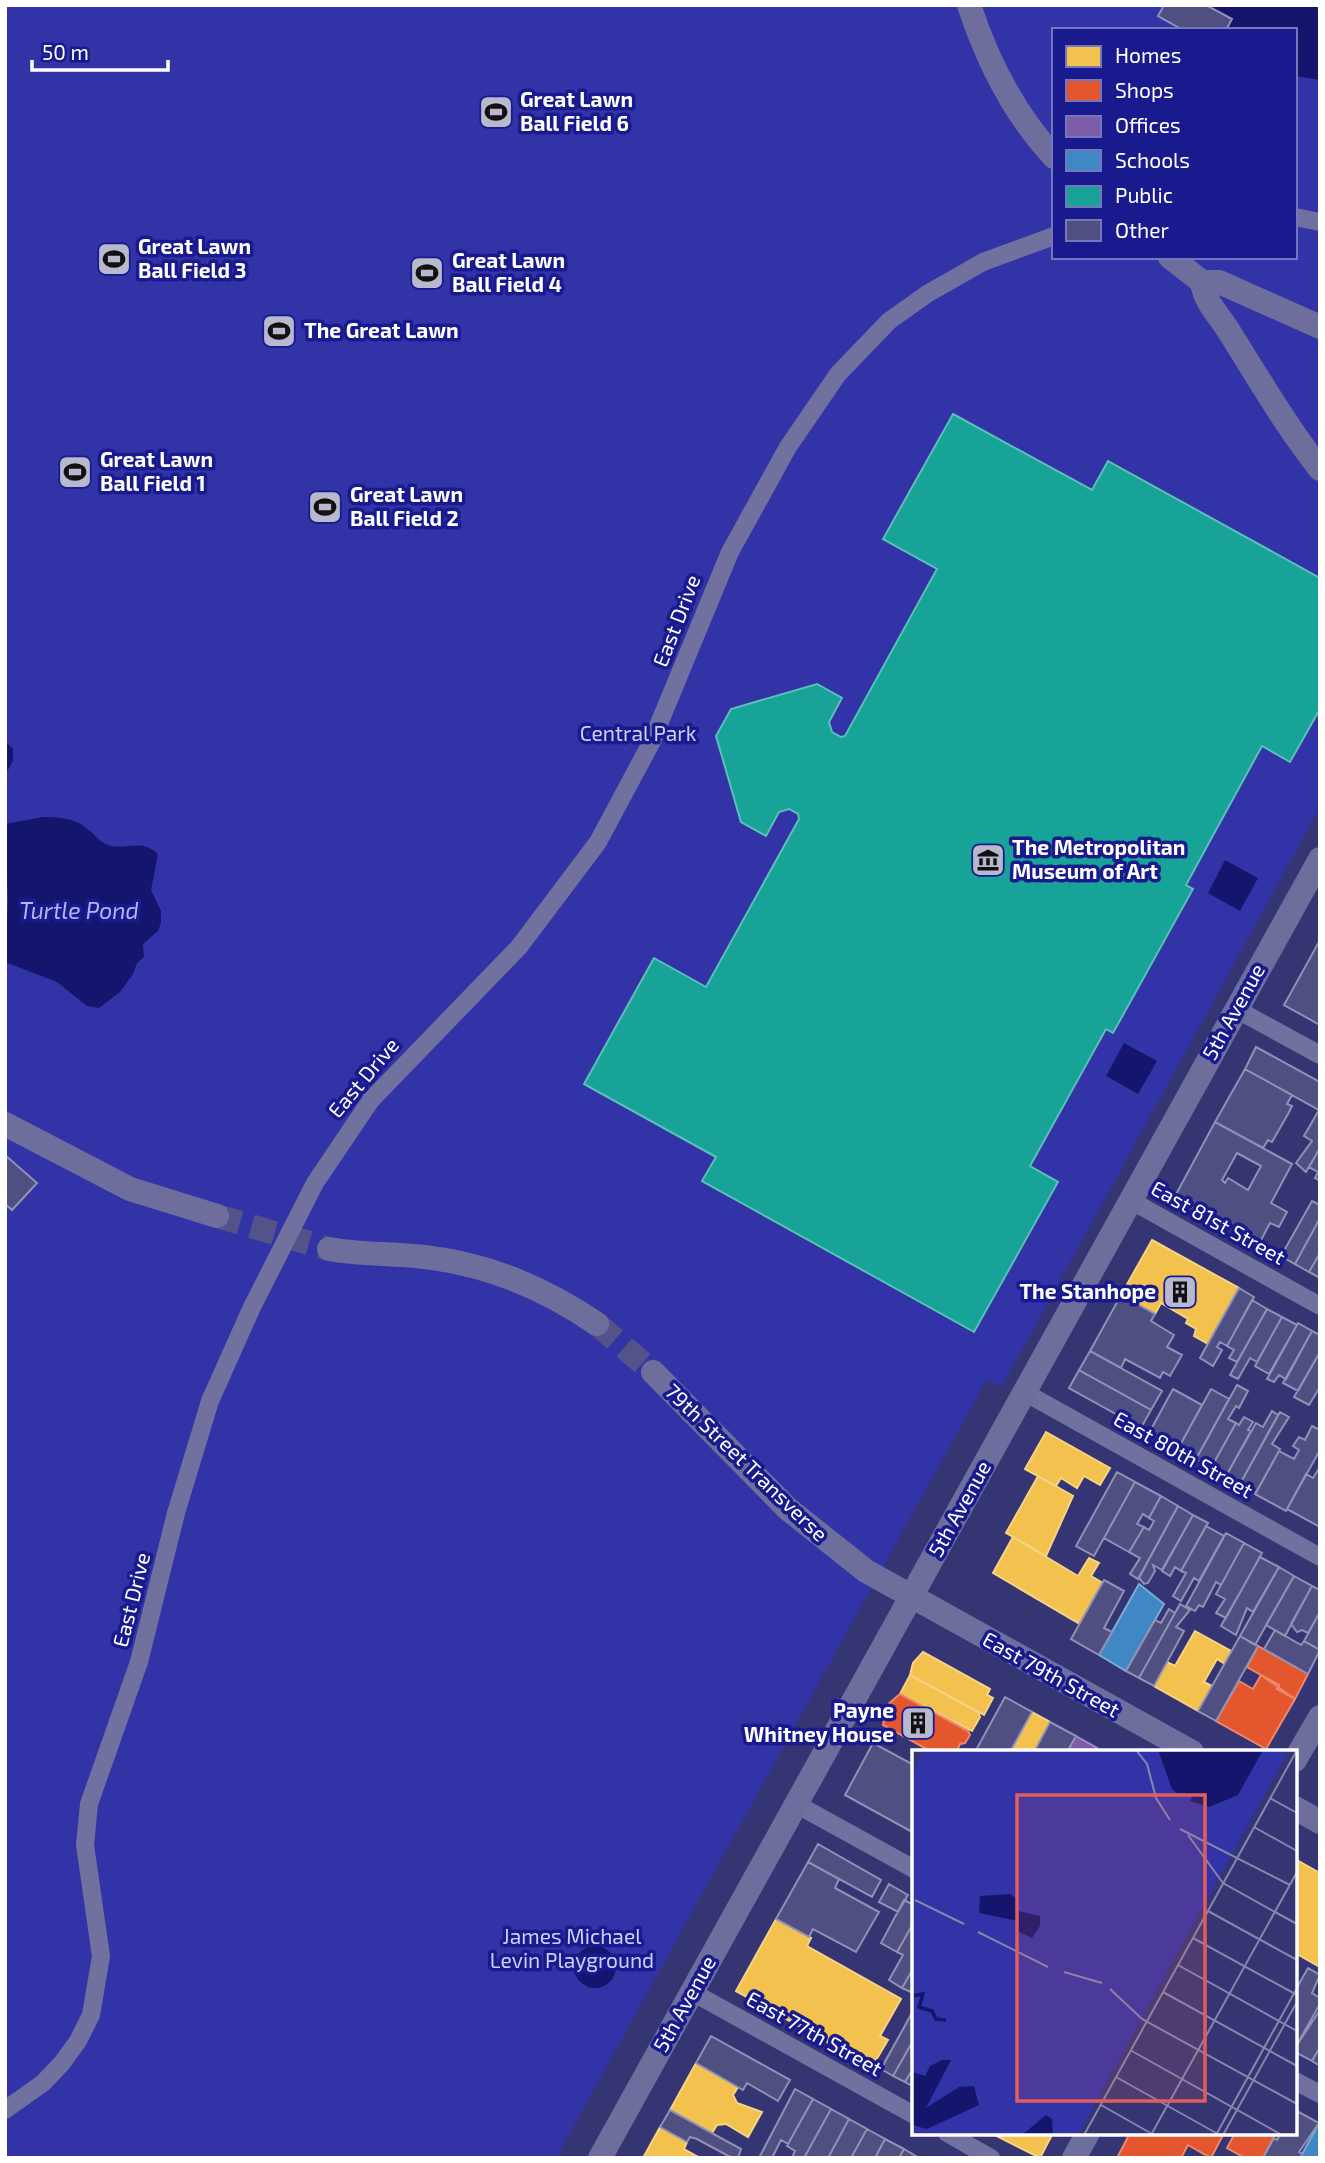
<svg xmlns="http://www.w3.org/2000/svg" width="1325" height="2163" font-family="'Exo 2',sans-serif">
	<rect width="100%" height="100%" fill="#353574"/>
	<path fill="#3233a7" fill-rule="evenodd" d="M5 5H1320V807L1002 1386 986 1380 982 1388 556 2158H5ZM1054 30H1295V257H1054Z"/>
	<path fill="#15156e" d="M1206 5H1320V80L1295 76V30H1226Z
		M5 741 13 749V761L5 775Z
		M43 817C57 817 74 818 85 827 95 834 99 843 111 846 129 849 142 839 158 854L151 890 161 911V923L158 931 143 944 144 957 137 963 133 974 120 992 99 1008 87 1006 57 982 5 962 8 900 5 824Z
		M1225 860 1258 878 1240 911 1208 893Z
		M1124 1043 1157 1061 1138 1094 1106 1076Z
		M574 1967a21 21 0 1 1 42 0a21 21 0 1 1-42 0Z"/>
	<path fill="#f2c14e" stroke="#f6d483" stroke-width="2" d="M1152 1240 1239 1288 1208 1344 1194 1336 1196 1329 1186 1323 1188 1319 1161 1303 1155 1314 1121 1295Z
		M1046 1432 1110 1468 1100 1485 1084 1476 1077 1488 1061 1478 1056 1486 1025 1469Z
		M1038 1476 1073 1496 1046 1556 1006 1533Z
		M1013 1537 1078 1576 1089 1558 1099 1563 1091 1576 1103 1583 1080 1624 993 1573Z
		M1195 1631 1231 1651 1225 1664 1217 1659 1204 1682 1212 1686 1198 1711 1154 1686 1167 1662 1175 1666Z
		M923 1652 990 1689 987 1695 993 1698 984 1715 910 1675 913 1663Z
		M910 1675 978 1712 980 1717 972 1731 900 1694Z
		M1032 1712 1050 1722 1034 1752H1010Z
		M1295 1859 1320 1873V1967L1295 1953Z
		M776 1919 811 1938 807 1946 901 1999 880 2036 888 2040 872 2067 736 1991Z
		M696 2063 738 2087 733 2095 737 2103 762 2112 748 2137 726 2124 717 2125 712 2133 670 2110Z
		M660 2127 687 2142 684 2149 700 2158H643Z
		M991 2133H1053L1040 2158Z"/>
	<path fill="#e4572e" stroke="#ec896d" stroke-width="2" d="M1258 1646 1308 1674 1295 1699 1277 1689 1279 1685 1247 1667Z
		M1261 1675 1295 1699 1266 1749 1216 1721 1239 1681 1253 1689Z
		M900 1694 968 1731 970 1735 965 1743 960 1744 956 1752H932L883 1725 886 1706Z
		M1130 2133H1224L1211 2158 1188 2145 1181 2158H1117Z
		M1235 2133H1276L1263 2158H1245L1227 2148Z"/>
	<path fill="#7b5ea7" stroke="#a38ec1" stroke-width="2" d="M1076 1736 1097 1748 1095 1752H1067Z"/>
	<path fill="#3f88c5" stroke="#79acd6" stroke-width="2" d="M1139 1584 1164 1604 1126 1671 1099 1655Z
		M1319 2123 1320 2158H1300L1311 2138Z"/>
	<path fill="#17a398" stroke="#5dbfb7" stroke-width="2" d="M953 414 1092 490 1108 461 1320 578V709L1290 762 1262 746 1211 839 1186 885 1193 889 1113 1033 1106 1029 1030 1166 1058 1182 974 1332 702 1181 716 1157 584 1084 654 958 706 987 799 819 798 814 789 809 779 812 766 836 741 822 716 736 731 709 817 684 842 698 829 722 832 732 841 737 845 736 937 569 883 539Z"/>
	<path fill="#4f4f82" stroke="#9191b6" stroke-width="2" fill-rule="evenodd" d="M1164 5H1206L1232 19 1226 30H1183L1158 16Z
		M1320 940V1025L1284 1005Z
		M1256 1047 1320 1082 1319 1110 1245 1069Z
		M1245 1069 1292 1095 1287 1104 1292 1106 1288 1114 1272 1142 1268 1140 1263 1148 1215 1122Z
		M1319 1110 1320 1148 1306 1172 1296 1163 1312 1141 1304 1136Z
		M1215 1122 1292 1164 1271 1203 1287 1212 1279 1227 1270 1223 1259 1244 1174 1198ZM1237 1153 1261 1166 1248 1190 1228 1178 1225 1183 1222 1180Z
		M1320 1148V1179L1319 1180 1315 1178 1318 1172 1309 1167Z
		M5 1155 37 1183 12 1210 5 1204Z
		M1312 1201 1320 1205V1218L1295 1264 1281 1256Z
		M1320 1218V1253L1309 1272 1295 1264Z
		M1320 1253V1278L1309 1272Z
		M1239 1288 1254 1297 1227 1346 1220 1342 1217 1347 1222 1350 1213 1366 1200 1358Z
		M1121 1295 1155 1314 1151 1321 1174 1335 1167 1347 1182 1355 1170 1376 1163 1372 1160 1378 1125 1359 1121 1368 1090 1351Z
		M1252 1300 1267 1309 1237 1362 1229 1358 1234 1350 1227 1346Z
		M1267 1309 1282 1317 1257 1362 1250 1358 1238 1379 1230 1375Z
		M1282 1317 1297 1325 1269 1374 1255 1366Z
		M1298 1323 1312 1331 1286 1379 1279 1375 1274 1382 1267 1379Z
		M1312 1331 1320 1335V1352L1298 1391 1283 1383Z
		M1090 1351 1162 1391 1151 1410 1079 1370Z
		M1320 1352V1387L1309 1405 1294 1397Z
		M1079 1370 1151 1410 1141 1428 1069 1388Z
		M1237 1385 1248 1391 1239 1408 1236 1406 1228 1419 1236 1423 1211 1468 1196 1459Z
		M1173 1389 1202 1405 1178 1449 1149 1433Z
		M1211 1389 1229 1399 1196 1459 1178 1449Z
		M1272 1411 1278 1415 1240 1484 1226 1476 1256 1423 1263 1427Z
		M1280 1412 1289 1417 1272 1444 1280 1449 1256 1493 1240 1484Z
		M1244 1417 1253 1422 1248 1430 1251 1431 1226 1476 1211 1468 1236 1423 1239 1425Z
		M1312 1426 1320 1430V1450L1286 1511 1255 1494 1279 1451 1294 1459 1299 1450 1293 1446 1299 1437 1305 1440Z
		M1320 1467V1527L1287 1509 1306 1474 1313 1478Z
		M1117 1472 1135 1482 1094 1556 1076 1546Z
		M1135 1482 1161 1496 1149 1518 1143 1514 1137 1524 1144 1527 1129 1552 1104 1538Z
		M1161 1496 1178 1506 1138 1579 1130 1574 1140 1558 1129 1552 1144 1527 1149 1530 1154 1521 1149 1518Z
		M1178 1506 1193 1515 1162 1570 1153 1565 1155 1571 1148 1583 1144 1584 1139 1578Z
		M1193 1515 1208 1523 1181 1571 1175 1567 1170 1576 1162 1571Z
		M1206 1526 1224 1536 1199 1581 1194 1578 1181 1601 1173 1596 1186 1573 1181 1571Z
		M1226 1533 1244 1543 1221 1585 1216 1582 1203 1607 1199 1605 1195 1611 1186 1606Z
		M1244 1543 1262 1553 1226 1618 1216 1613 1225 1599 1216 1594Z
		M1260 1557 1279 1567 1253 1612 1247 1608 1236 1635 1221 1626Z
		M1279 1567 1294 1576 1255 1645 1240 1636Z
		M1294 1576 1312 1586 1285 1636 1266 1625Z
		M1104 1580 1124 1591 1104 1628 1112 1632 1099 1655 1071 1639Z
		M1312 1586 1320 1590V1612L1308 1633 1302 1630 1297 1632 1291 1624Z
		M1180 1604 1190 1610 1176 1627 1184 1631 1154 1686 1139 1678Z
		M1169 1609 1175 1613 1139 1678 1126 1671 1155 1620 1161 1623Z
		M1320 1612V1650L1304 1641Z
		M1275 1630 1301 1645 1304 1641 1320 1650 1308 1674 1264 1649Z
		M1240 1636 1258 1646 1216 1721 1198 1711Z
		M1005 1697 1032 1712 1010 1752H975Z
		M1050 1722 1076 1736 1067 1752H1034Z
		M873 1743 914 1765V1833L845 1795Z
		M818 1844 881 1880 872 1897 808 1862Z
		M808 1862 839 1879 835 1888 879 1912 856 1952 813 1929 809 1937 776 1919Z
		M889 1884 908 1895 898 1912 879 1902Z
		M904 1900 914 1905V1922L897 1952 881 1943Z
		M914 1922V1967L902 1988 889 1980 903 1955 897 1952Z
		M914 1967V1992L913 1993 902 1988Z
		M1308 1968 1320 1975 1312 1993 1320 1998V2004L1295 2048V1991Z
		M1320 2010V2047L1312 2061 1295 2052V2048Z
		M913 2011 914 2039 893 2076 881 2069Z
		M711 2036 790 2080 778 2101 747 2083 743 2090 696 2063Z
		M914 2039V2067L905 2082 893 2076Z
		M1320 2047V2066L1312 2061Z
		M914 2067V2087L905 2082Z
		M795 2089 813 2099 788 2144 781 2140 772 2158H759Z
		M813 2099 831 2109 804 2158H792L795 2151 787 2146Z
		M831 2109 849 2119 828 2158H804Z
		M670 2110 741 2149 738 2158H732L697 2139 690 2137 687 2142 660 2127Z
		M1295 2110 1319 2123 1299 2152 1302 2154 1300 2158H1263L1274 2138 1277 2140 1281 2133H1295Z
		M849 2119 867 2129 851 2158H828Z
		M867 2129 885 2139 875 2158H851Z
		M885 2139 904 2149 899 2158H875Z
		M904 2149 919 2158H899Z"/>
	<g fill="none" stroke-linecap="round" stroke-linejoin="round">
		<path stroke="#535389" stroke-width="24" stroke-dasharray="24 12" stroke-linecap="butt" d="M217 1216 329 1249
			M597 1324 653 1372"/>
		<path stroke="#71719f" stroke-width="18" d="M1295 217 1320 222
			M1236 1009 1320 1055
			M1130 1200 1320 1306
			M1024 1392 1320 1557
			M796 1804 914 1869
			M692 1992 914 2115
			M1295 2081 1320 2094
			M5 2110 43 2083 62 2063 78 2041 91 2015 101 1956 85 1845 89 1804 139 1662 176 1513 210 1401 252 1307 315 1183 371 1100 519 947 598 842 651 743 730 552 788 447 838 374 889 321 927 294 983 262 1054 236
			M947 2133 991 2158"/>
		<path stroke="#6e6e9d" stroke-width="24" d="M969 5C987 60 1015 115 1054 157
			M1170 257 1202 282H1219L1320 327
			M1202 282C1205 303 1219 315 1230 333 1259 379 1286 426 1320 469
			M5 1124 130 1189 217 1216
			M329 1249C360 1255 392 1253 424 1257 487 1264 546 1289 597 1324
			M653 1372 788 1509 866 1571 1192 1752
			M1295 1760 1320 1717
			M1295 1808 1320 1822
			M600 2158 1320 859
			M1074 2158 1088 2133"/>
	</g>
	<defs>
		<g id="stadium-square" transform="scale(1.75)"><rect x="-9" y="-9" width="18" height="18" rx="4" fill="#b8b8ce" stroke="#1a1a8f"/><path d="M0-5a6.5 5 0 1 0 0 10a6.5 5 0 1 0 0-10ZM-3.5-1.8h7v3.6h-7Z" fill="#111"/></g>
		<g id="museum-square" transform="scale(1.75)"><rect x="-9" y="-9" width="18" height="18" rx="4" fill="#b8b8ce" stroke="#1a1a8f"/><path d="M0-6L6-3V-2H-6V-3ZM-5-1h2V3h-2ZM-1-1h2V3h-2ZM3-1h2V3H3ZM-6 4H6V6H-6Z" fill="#111"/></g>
		<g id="building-square" transform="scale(1.75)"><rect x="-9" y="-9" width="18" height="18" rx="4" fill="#b8b8ce" stroke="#1a1a8f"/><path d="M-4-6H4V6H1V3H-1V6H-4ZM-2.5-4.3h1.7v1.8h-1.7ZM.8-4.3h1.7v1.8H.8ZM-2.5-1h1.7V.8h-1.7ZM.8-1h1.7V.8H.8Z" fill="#111"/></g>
	</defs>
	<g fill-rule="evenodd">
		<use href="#stadium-square" x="496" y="112"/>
		<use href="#stadium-square" x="114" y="259"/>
		<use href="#stadium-square" x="427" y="273"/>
		<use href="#stadium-square" x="279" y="331"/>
		<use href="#stadium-square" x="75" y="472"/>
		<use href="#stadium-square" x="325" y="507"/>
		<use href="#museum-square" x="988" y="860"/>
		<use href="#building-square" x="1180" y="1292"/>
		<use href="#building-square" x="918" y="1723"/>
	</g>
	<g text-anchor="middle" stroke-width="7" stroke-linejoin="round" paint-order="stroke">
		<g font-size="21" font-weight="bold" fill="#fff" stroke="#1a1a8f" text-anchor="start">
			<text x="520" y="107">Great Lawn<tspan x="520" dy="24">Ball Field 6</tspan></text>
			<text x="138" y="254">Great Lawn<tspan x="138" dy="24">Ball Field 3</tspan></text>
			<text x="452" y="268">Great Lawn<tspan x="452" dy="24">Ball Field 4</tspan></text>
			<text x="304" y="338">The Great Lawn</text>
			<text x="100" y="467">Great Lawn<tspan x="100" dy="24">Ball Field 1</tspan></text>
			<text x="350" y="502">Great Lawn<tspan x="350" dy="24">Ball Field 2</tspan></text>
			<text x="1012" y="855">The Metropolitan<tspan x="1012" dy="24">Museum of Art</tspan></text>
			<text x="1156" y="1299" text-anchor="end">The Stanhope</text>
			<text x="894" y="1718" text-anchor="end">Payne<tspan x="894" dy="24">Whitney House</tspan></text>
		</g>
		<g font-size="21" fill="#fff" stroke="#1a1a8f">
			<text transform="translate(677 621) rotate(-69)" y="7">East Drive</text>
			<text transform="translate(1234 1012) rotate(-61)" y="7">5th Avenue</text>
			<text transform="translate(364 1078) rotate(-50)" y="7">East Drive</text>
			<text transform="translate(1218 1223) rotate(29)" y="7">East 81st Street</text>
			<text transform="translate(1183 1455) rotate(29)" y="7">East 80th Street</text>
			<text transform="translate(746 1463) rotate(44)" y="7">79th Street Transverse</text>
			<text transform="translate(960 1509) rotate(-61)" y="7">5th Avenue</text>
			<text transform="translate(132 1600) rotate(-76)" y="7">East Drive</text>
			<text transform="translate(1051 1675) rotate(29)" y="7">East 79th Street</text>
			<text transform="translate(685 2004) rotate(-61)" y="7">5th Avenue</text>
			<text transform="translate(814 2034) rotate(29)" y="7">East 77th Street</text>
		</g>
		<g font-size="21" fill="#cecffa" stroke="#1a1a8f">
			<text x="638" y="741">Central Park</text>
			<text x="572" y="1944">James Michael<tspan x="572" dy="24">Levin Playground</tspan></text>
		</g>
		<g font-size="23" font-style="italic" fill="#b4b6f5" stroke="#1a1a8f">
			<text x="79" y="919">Turtle Pond</text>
		</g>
	</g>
	<g transform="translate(912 1750)">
		<rect width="385" height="385" fill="#353574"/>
		<path d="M12 0H377L166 385H0V21Z" fill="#3233a7"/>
		<path d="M246 0H351L326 45 297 57 278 51 280 47 272 43 270 47 260 39ZM98 144 107 151 103 160 128 166V176L120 188 105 181 106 171 67 163 68 146ZM30 310H39L14 358 47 337 62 336 67 355 15 379 0 375V322L13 326 18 316ZM134 365 140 369 141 385H110Z" fill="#15156e"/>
		<path fill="none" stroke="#15156e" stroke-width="3.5" d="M0 246 11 244 7 257 20 261 24 269 34 270"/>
		<path fill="none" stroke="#8686ac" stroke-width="2" d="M224 0 235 14 244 48 258 70M358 48 385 63M342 77 385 101M268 79 378 135M276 85 311 133 363 162M3 150 52 174M296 161 385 210M363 162 385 174M66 182 136 217M281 188 385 245M266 215 385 281M152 222 190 233M198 239 230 269 385 354M251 242 385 316M218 300 370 385M204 327 306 384M189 355 242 385M172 385 385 0M239 385 385 122M304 385 385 238M311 385 385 252"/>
		<path fill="#e05e5e" fill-opacity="0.15" stroke="#e05e5e" stroke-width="3.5" d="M105 45H293V351H105Z"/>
		<rect width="385" height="385" fill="none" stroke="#fff" stroke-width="3.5"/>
	</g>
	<rect width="1325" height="2163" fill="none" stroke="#ffffff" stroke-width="14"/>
	<rect x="1052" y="28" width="245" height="231" fill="#1a1a8f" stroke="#7676bc" stroke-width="2"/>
	<rect x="1066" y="46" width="35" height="21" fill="#f2c14e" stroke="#7676bc" stroke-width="2"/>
	<text x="1115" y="63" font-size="21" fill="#ffffff">Homes</text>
	<rect x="1066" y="80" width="35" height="21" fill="#e4572e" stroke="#7676bc" stroke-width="2"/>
	<text x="1115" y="98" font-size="21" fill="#ffffff">Shops</text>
	<rect x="1066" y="116" width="35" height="21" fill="#7b5ea7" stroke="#7676bc" stroke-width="2"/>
	<text x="1115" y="133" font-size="21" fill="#ffffff">Offices</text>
	<rect x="1066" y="150" width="35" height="21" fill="#3f88c5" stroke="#7676bc" stroke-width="2"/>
	<text x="1115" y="168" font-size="21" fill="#ffffff">Schools</text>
	<rect x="1066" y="186" width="35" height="21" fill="#17a398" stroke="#7676bc" stroke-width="2"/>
	<text x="1115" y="203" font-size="21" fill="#ffffff">Public</text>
	<rect x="1066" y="220" width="35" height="21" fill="#4f4f82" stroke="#7676bc" stroke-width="2"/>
	<text x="1115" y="238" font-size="21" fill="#ffffff">Other</text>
	<path d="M32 60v10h136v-10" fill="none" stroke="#ffffff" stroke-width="3.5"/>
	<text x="42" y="60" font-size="21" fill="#ffffff" stroke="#1a1a8f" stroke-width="5" paint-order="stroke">50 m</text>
</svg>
